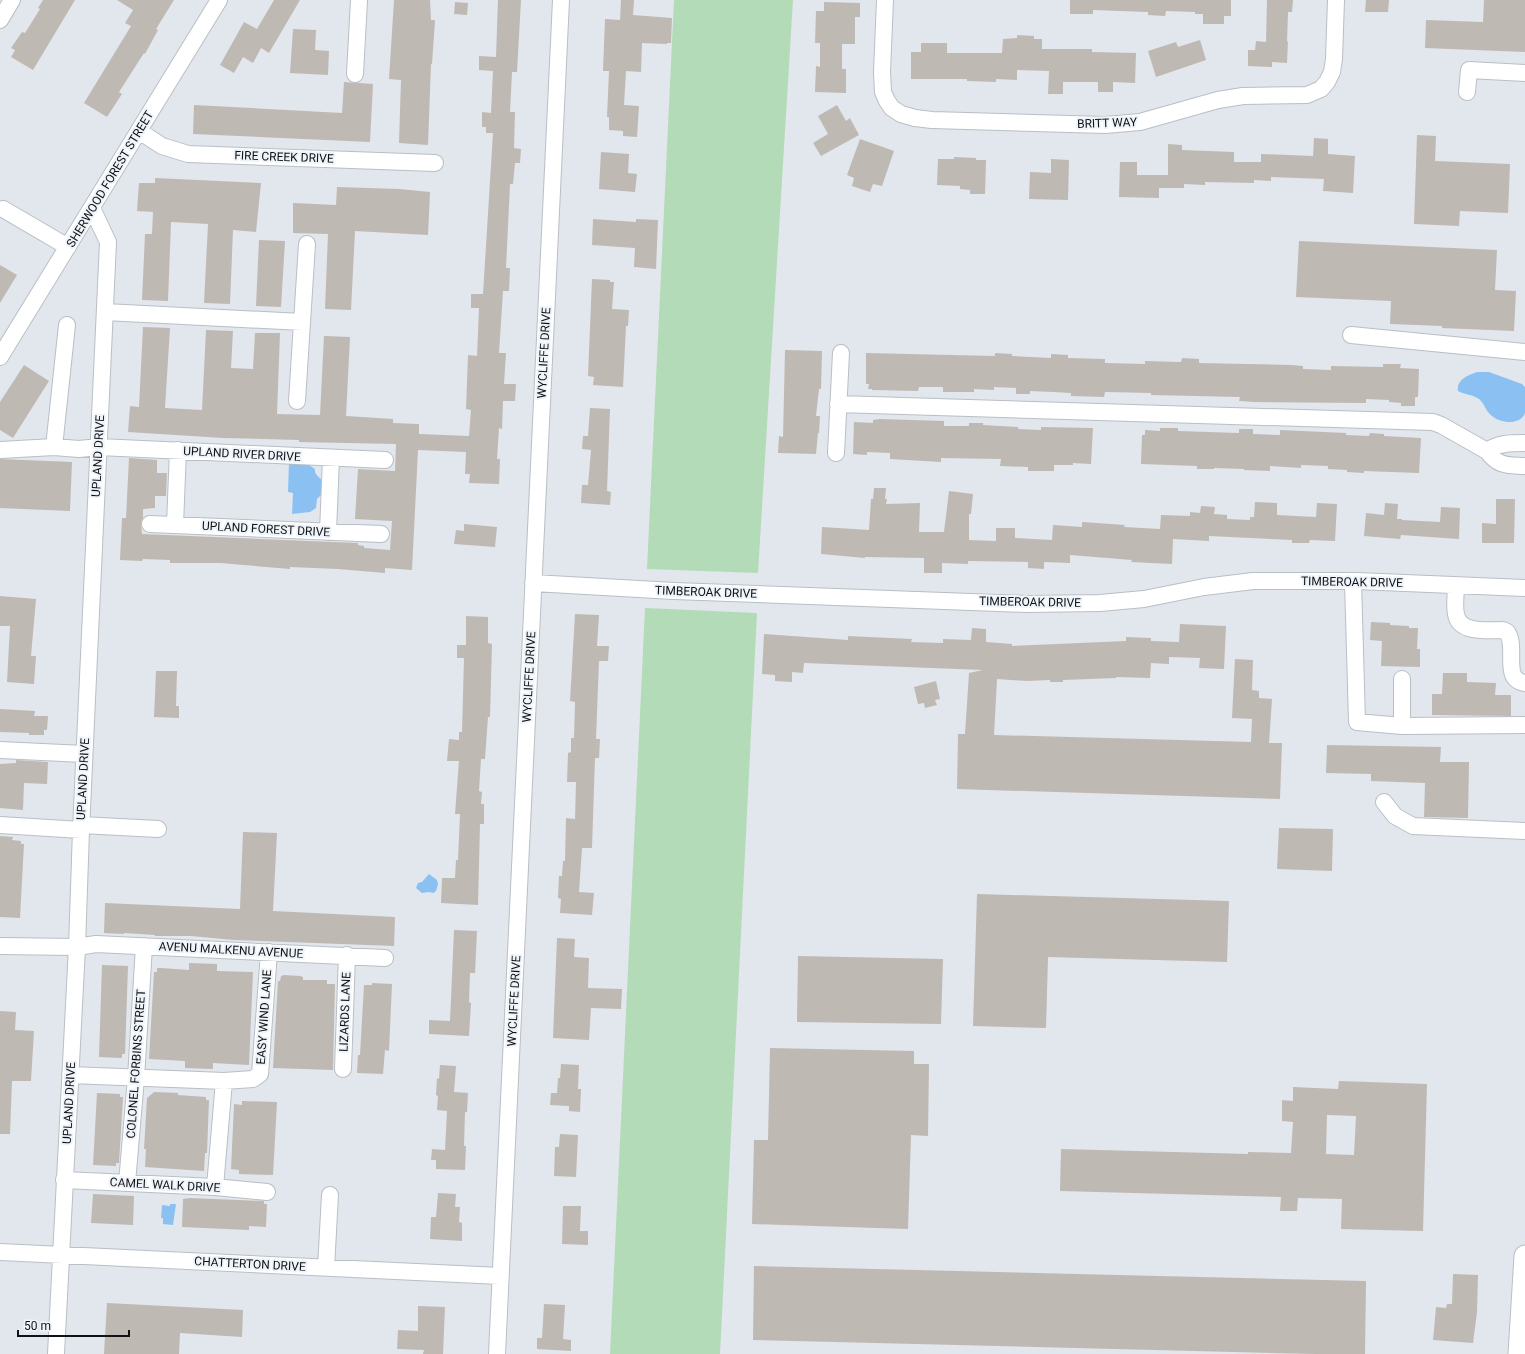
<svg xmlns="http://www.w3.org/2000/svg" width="1525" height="1354" font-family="Roboto,sans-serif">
	<rect width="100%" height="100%" fill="#e1e7ed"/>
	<path fill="#b4dbb7" d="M674 0H793L758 573 647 569Z
		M645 608 757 613 720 1354H610Z"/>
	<path fill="#8ac1f2" d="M1477 372H1489L1522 384 1525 387C1525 395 1525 406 1525 413 1520 426 1500 423 1492 416 1486 412 1485 404 1479 399 1472 394 1465 395 1458 391 1456 380 1468 375 1477 372Z
		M289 463 309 465 315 469C314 473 318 477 321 479V495L317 499 316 508 310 512 292 514 293 493 288 492Z
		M429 874 437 880 438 884 436 891 433 893 429 892 422 893 416 888 418 883 422 882Z
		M170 1204H176L173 1225 163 1224V1218H161L162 1205 170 1206Z"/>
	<path fill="#bfb9b3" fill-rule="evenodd" d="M43 0H75L33 70 11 57 15 50 11 48 22 32 25 33 40 9 38 8Z
		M117 0H174L156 29 158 30 145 54 144 53 119 92 122 94 107 117 84 103 131 26 125 23 133 10Z
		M274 0H300L269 53 261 48 253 63 243 57 234 73 220 65 244 22 257 29Z
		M394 0H430L431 20H435L432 64H431L428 145 399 143 401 80 389 79Z
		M498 0H521L517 72H512L510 112H515L514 148 521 149 520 163H515L513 184H510L506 268H510L509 291H503L499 353H506L504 384H516L515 401H503L502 429 499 428 497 459H500L499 484 469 483 470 474H465L466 452 418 450 412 570 385 568V573L338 569 290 567V569L220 563H170V560L143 559 142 561 120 560 122 518H126L129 458 157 460V473H167L166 496H155V508L143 509V518L141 523 142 534 358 543V545L364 546V548L390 550 392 521 355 519 358 469 395 471 396 444 299 442V440L223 438 128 432 130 406 139 407 143 327 170 328 165 408 202 410 206 330 233 331 231 368 253 369 255 333H280L277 414 320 415 324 336 350 337 346 416 393 419V423L419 424V434L469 436 471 410 466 409 468 355 477 356 479 308H471V294H483L493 133H486V127H482V112L491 113 493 71 479 70V56L496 57Z
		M621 0H634L633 15 672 18 671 43H667V44L642 43 641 72 626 71 624 105 639 106 637 137 623 136V131L609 130V117H607L609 71H603L605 19 620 20Z
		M1070 0H1231V16H1224V24H1203V14H1195V12L1166 11 1165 16 1148 15V12L1093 10V14H1070Z
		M1267 0H1293L1292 12H1288L1287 42 1288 41 1287 63 1272 62V67L1248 66V50H1255L1256 41 1266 42Z
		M1366 0H1389L1388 12H1365Z
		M1484 0H1525V52L1425 48 1426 20 1483 22Z
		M455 2 468 3 467 15 454 14Z
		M824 2 860 3V17H855V44H842V69H846V93L815 92 816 66 820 67V43H815L816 11H824Z
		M293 29 316 30 315 50 329 51 328 75 290 73Z
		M1017 35 1034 36V39H1042V49H1092V52L1136 53 1135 83 1113 82V92H1098V82H1063V94H1048L1049 71 1017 70V80L996 79V82L967 81V79H911V52H921V43H947V53H1002L1003 39 1017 38Z
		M1200 40 1206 60 1156 77 1148 51 1176 42 1178 47Z
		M344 82 373 84 370 142 193 134 194 105 342 113Z
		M837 105 846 121 850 118 859 135 821 156 813 143 828 134 818 116Z
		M1417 135 1436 136 1435 161 1510 164 1508 213 1460 211 1459 226 1414 224Z
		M1314 138 1328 139V154L1355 156 1353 193 1323 191 1324 179 1271 177V181L1254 180V183L1205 182V185L1184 184V188H1159V198L1119 197 1120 162H1137V175H1168V144L1182 145V150L1234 152V162H1261V154L1313 156Z
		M860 139 894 151 882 186 873 184 870 192 852 186 854 178 847 175Z
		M601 152 629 154 628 173 637 174 635 192 599 189Z
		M954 157 976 158V160H986L985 194H970V190L960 189V186L937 185 938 159H954Z
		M1051 159 1069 160 1068 200 1029 199 1030 172 1051 173Z
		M155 178 261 183 256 232 233 230 230 304 204 303 208 224 171 222 168 301 142 300 145 234H152L153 212 137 211 139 183H155Z
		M337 187 399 189 430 192 428 235 355 231 351 310 325 309 328 234 293 233V203L336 205Z
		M593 219 636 222V219L658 220 656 269 634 267 635 248 592 245Z
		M259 240 285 241 281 307 256 306Z
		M1299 241 1497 250 1495 290 1516 291 1514 331 1442 328V326L1390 324 1391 301 1296 297Z
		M0 265 17 275 0 303Z
		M592 279 610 280V282H614L612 309 629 310 628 326H626L623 387 593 385 594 377 588 376Z
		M785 350 822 351 821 389H819L816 416H820L819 433H818L816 454 778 453 779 436 783 437Z
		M866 353 995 356V353L1012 354V356L1051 358V354L1068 355V358L1105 359V363L1145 364V361L1181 362 1182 358 1199 359V363L1292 365 1303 366V369L1331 370V366L1383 367V364H1401L1400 368 1419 369 1418 397H1415V406H1401V403L1389 402V400L1366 399V403L1254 402 1239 401 1240 397 1151 395V393L1105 392 1104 397 1071 396V393L1053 392 1030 391V394H1016V388L994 387V390L974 389V392H943V387H919L918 391 872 390V389H868L869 384H866Z
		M24 365 49 381 13 438 0 430V402Z
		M590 408 610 409 607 491 611 492 610 505 581 503 582 485H588L591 450 582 449 583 436H588Z
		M880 419 944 421V426H969V423H983V425L1018 427V429L1041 430V427L1093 428 1091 464 1073 463V465H1054V471H1028V467L1000 466 1001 459 941 458V462L890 459V453L867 452V455L853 454 854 422 873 423V420Z
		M1160 428H1178V431L1239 433V429H1253V434L1280 435V430L1346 433V435L1369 436 1370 433 1384 434V436L1421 438 1419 473 1364 471V473L1347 472V470L1328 469V466L1301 465V468L1270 466V471L1244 470V469L1214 468V469H1197V466L1141 464 1142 435H1145V430L1160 431Z
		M0 459 72 462 70 511 0 508Z
		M874 488H886L885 499H887L886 504 920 503 919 532H944L949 491 973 494 971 514H969V540L996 541V528H1015V538L1052 540 1053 525 1082 527V522L1125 525 1124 527 1160 529 1161 515 1190 516V512L1200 513 1201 506 1215 507 1214 514 1227 515V519L1250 520V517H1254L1255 502 1277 503V515L1316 517 1317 503 1337 504 1335 541 1310 540 1309 543H1292V540L1209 536V541L1173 539 1172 564 1131 562 1132 560 1070 555V563L1044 562V569L1028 568V562L968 561V564L942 563V573H924V558L865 557V558L821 554 822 527 869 530 871 499H873Z
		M1496 499H1515L1514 543H1482V523L1496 524Z
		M1385 503 1398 504 1397 519H1402V520L1440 522 1441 507 1460 508 1459 539 1401 535 1400 539 1364 536 1366 513 1384 515Z
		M464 524 497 527 495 547 454 544 456 530 464 531Z
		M0 596 36 599 31 656H36L34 684 7 682 10 626H0Z
		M575 614 599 615 597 646H609L608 661H599L596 739H600L599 758H595L592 848H582L579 892 594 893 592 915 560 913 561 899 558 898 559 876H562L563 861H565L566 818 575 819 576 782H567L568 753 571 752V738H574L575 702 570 701Z
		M466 616 488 617V643L492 644 490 717H488L485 759H481L479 791 482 792 481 804H484V824H480L478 905 441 903 442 878H455L456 860H458L460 814H455L459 761H447L449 739 459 740V732H462L464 658H457V645H466Z
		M1371 622 1390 623V625L1409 626V628H1418L1417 649H1420V667L1381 666 1382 641 1370 640Z
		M1180 624 1226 626 1224 669 1199 668 1200 658 1169 657V664L1151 663 1150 678 1116 677V678L1063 680V682H1050V680L1027 681 997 679 994 735 1251 742 1252 719 1232 718 1235 659 1253 660 1252 690 1259 691V698L1272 699 1269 743H1282L1280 799 957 789 958 734H965L969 673 983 670 804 663 803 673 792 672V682L775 681V675L762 674 764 634 848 640V636L912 639 911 642 943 643V639L971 640 972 628 986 629V642L1012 644V646L1126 641V637L1151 638V641L1179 642Z
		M156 671H177L176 706H179V718L154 717Z
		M1443 673H1467V682L1496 683 1495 695H1511V716L1432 715V694H1442Z
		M936 681 940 699 935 700 937 705 925 708 924 703 918 704 914 687Z
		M0 709 35 711 34 716H48L47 730H44V735H29V733L0 732Z
		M1327 745 1441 747 1440 762H1469L1468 818 1424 817 1425 783 1371 781V774L1326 773Z
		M16 760 48 762 47 784 24 783 23 810 0 808V764L16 763Z
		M1279 828 1333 829 1332 871 1277 869Z
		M243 832 277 833 273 911 395 917 394 946 234 940 191 936H155V935L124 933V934L104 933 105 903 240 909Z
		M0 836 13 837 12 840 21 841V844H24L20 918 0 917Z
		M977 894 1229 901 1227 962 1048 957 1046 1028 973 1026Z
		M454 930 477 931 475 973H470L469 1002 471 1003 469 1036 429 1034V1020L450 1021Z
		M557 938 575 939 574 957 589 958 588 988 622 989 621 1009 591 1008 589 1040 553 1038Z
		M798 956 943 959 941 1024 797 1022Z
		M189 963 217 964V971L253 972 249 1065 213 1063V1069L185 1068V1061L149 1059 154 972H157V968H161L189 970Z
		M102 965 128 966 125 1054H122V1058L99 1057Z
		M284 975 300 976 303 977V980H327V984H335L333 1070 273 1068 278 981H280L281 976Z
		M372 983 392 984 389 1051 385 1050 383 1074 357 1073 358 1055H360L364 985H372Z
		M0 1011 16 1012 15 1030 34 1031 31 1081H12L10 1134H0Z
		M770 1048 914 1051V1064H929L928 1136 911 1135 908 1229 752 1224 754 1140H768Z
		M561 1064 579 1065 578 1089H581L580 1112 569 1111V1106L550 1105 551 1093H557L558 1078H560Z
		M440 1065 456 1066 454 1092 468 1093 467 1112H465L464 1146H466L465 1170 436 1169V1160H431L432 1149 445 1150 447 1111 437 1110 438 1096 436 1095 437 1078 439 1079Z
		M1339 1081 1427 1084 1423 1231 1341 1229 1342 1199 1298 1198 1297 1211H1280L1281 1197 1060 1191 1061 1149 1248 1154V1152L1291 1153 1293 1122 1282 1121V1100L1293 1101V1087L1338 1089ZM1327 1115 1356 1116 1354 1155 1326 1154Z
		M154 1092 178 1093V1095L206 1097V1100H209L207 1153H205L204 1171 145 1167 146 1149H144L147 1098Z
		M97 1093 120 1094V1097H123L119 1163H116V1166L93 1165Z
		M242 1101 277 1102 273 1175 239 1174V1170L231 1169 234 1104 242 1105Z
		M560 1134 578 1135 576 1177 554 1176 555 1147H559Z
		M438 1193 456 1194 455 1207H460L459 1222 462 1223V1241L430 1239 431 1217H436Z
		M93 1194 134 1196 133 1225 91 1223Z
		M190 1198 264 1201V1204H267L266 1227 249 1226V1230L182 1227 183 1199Z
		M563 1206H581L580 1231H588V1245L562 1244Z
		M754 1266 1366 1281 1365 1354H1315L753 1340Z
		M1453 1274 1478 1275 1477 1312 1473 1343 1433 1340 1436 1307 1446 1308 1447 1304H1452Z
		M107 1303 243 1310 242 1337 180 1333 179 1354H104Z
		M544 1304 565 1305 563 1339 571 1340V1351L537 1349V1338H542Z
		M418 1306 445 1307 443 1354H423L424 1350 397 1349 398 1330 418 1331Z"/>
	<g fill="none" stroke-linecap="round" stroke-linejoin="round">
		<g stroke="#b9bfc5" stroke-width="18">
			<path id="minor" d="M885 0 882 72 883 92 887 101 892 108 901 114 915 118 932 120 1105 125 1140 122 1218 100 1243 96 1307 95 1321 89 1327 82 1332 72 1334 59 1336 0
				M0 20 12 0
				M355 74 359 0
				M1467 92 1469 70 1525 73
				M139 131 162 146 188 154 435 163
				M3 209 68 247
				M105 312 302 322
				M67 325 54 447 79 449 99 447 385 460
				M1351 335 1525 352
				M0 357 219 0
				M297 401 307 244
				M838 404 1433 422 1441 425 1487 451
				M1525 443C1510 443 1499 443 1487 451 1499 467 1507 465 1525 466
				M0 450 54 447
				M836 453 841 353
				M150 524 381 534
				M175 525 178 450
				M328 532 331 458
				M1353 581 1357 722 1402 726V679
				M533 583 674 591 1027 604 1100 603 1144 599 1204 587 1253 581H1357L1525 588
				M1456 585C1456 595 1454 605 1456 614 1459 634 1488 630 1503 630L1507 632C1518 647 1501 680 1525 683
				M1402 726 1525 725
				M0 750 84 754
				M1384 802 1395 816 1413 826 1525 831
				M0 825 81 830
				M81 825 158 829
				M0 946 77 947 96 944 385 958
				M343 1069 347 955
				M70 1075 224 1081 253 1079 260 1074 269 952
				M64 1180 215 1187 267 1192
				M127 1183 136 1078 144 946
				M215 1187 224 1081
				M0 1252 500 1276
				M326 1268 330 1195
				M56 1354 77 947 81 830 108 242 92 208
				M497 1354 561 0"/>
		</g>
		<g stroke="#b9bfc5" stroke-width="23">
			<path id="major" d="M1519 1354 1525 1256"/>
		</g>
		<use href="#minor" stroke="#fff" stroke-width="16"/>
		<use href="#major" stroke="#fff" stroke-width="21"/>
	</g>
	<g text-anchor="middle" stroke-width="4" stroke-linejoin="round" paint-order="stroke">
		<g font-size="12" fill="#101214" stroke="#eef4fa">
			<text transform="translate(1107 123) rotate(-2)" y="4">BRITT WAY</text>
			<text transform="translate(284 157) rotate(2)" y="4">FIRE CREEK DRIVE</text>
			<text transform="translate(110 179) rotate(-59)" y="4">SHERWOOD FOREST STREET</text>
			<text transform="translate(544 353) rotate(-87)" y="4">WYCLIFFE DRIVE</text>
			<text transform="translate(242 454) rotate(3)" y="4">UPLAND RIVER DRIVE</text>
			<text transform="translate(98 456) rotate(-87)" y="4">UPLAND DRIVE</text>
			<text transform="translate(266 529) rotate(3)" y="4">UPLAND FOREST DRIVE</text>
			<text transform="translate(1352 582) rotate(1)" y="4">TIMBEROAK DRIVE</text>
			<text transform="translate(706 592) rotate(2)" y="4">TIMBEROAK DRIVE</text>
			<text transform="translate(1030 602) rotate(1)" y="4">TIMBEROAK DRIVE</text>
			<text transform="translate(529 677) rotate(-87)" y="4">WYCLIFFE DRIVE</text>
			<text transform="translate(83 779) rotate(-87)" y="4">UPLAND DRIVE</text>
			<text transform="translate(231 950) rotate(3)" y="4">AVENU MALKENU AVENUE</text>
			<text transform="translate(514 1001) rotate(-87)" y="4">WYCLIFFE DRIVE</text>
			<text transform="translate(345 1012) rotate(-88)" y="4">LIZARDS LANE</text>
			<text transform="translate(264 1017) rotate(-86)" y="4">EASY WIND LANE</text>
			<text transform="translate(136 1064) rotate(-86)" y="4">COLONEL FORBINS STREET</text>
			<text transform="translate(69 1103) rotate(-87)" y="4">UPLAND DRIVE</text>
			<text transform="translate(165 1185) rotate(3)" y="4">CAMEL WALK DRIVE</text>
			<text transform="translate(250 1264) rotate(3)" y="4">CHATTERTON DRIVE</text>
		</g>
	</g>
	<path d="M18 1330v6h111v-6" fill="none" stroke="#101214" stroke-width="2"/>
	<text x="24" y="1330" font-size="12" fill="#101214" stroke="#eef4fa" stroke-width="3" paint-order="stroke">50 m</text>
</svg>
